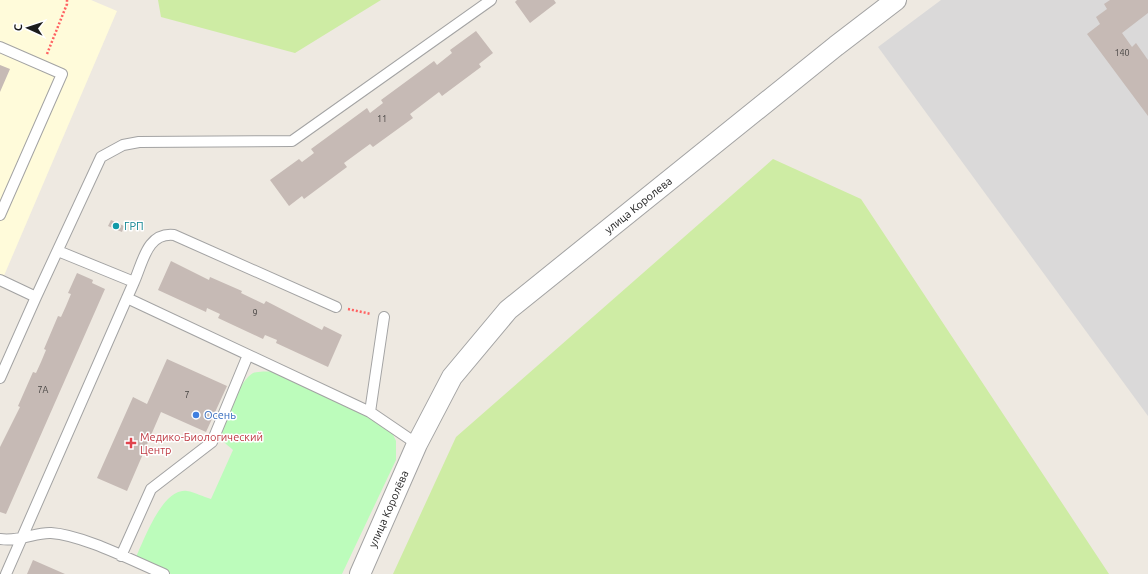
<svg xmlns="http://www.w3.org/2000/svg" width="1148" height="574" font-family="Ubuntu,sans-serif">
	<rect width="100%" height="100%" fill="#eee9e1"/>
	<path fill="#dad9d9" d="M941 0H1148V416L878 47Z"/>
	<path fill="#fffbda" d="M0 0H91L117 11 0 285Z"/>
	<path fill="#ceeca4" d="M158 0H381L295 53 161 17Z
		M773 159 861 199 1109 574H393L456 437Z"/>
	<path fill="#bcfcbb" d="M272 371 389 426 396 441V460L342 574H171L136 557C144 540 163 487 187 491 195 492 203 497 211 499L233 450C230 447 224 443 222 439 217 427 241 379 253 373 258 371 267 372 272 371Z"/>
	<path fill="#c6bab5" d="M517 0H554L556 3 530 23 515 2Z
		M1110 0H1148V13L1122 33 1132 47 1136 43 1148 60V116L1087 34 1100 24 1096 17 1107 9 1104 4Z
		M476 31 493 53 479 64 481 67 442 96 439 92 410 114 413 118 373 147 370 144 344 163 347 167 304 199 302 196 289 206 270 180 299 159 302 162 314 153 311 149 367 108 370 113 383 103 381 100 434 61 437 65 452 53 450 50Z
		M0 65 10 69 0 92Z
		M111 220 124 226 122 232 108 226Z
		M171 261 209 280 210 277 242 291 241 293 264 304 266 301 322 330 324 326 342 335 328 367 276 343 277 340 265 335 263 339 218 318 220 314 207 308 206 312 158 290Z
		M77 273 93 280 92 283 105 289 6 514 0 512V447L20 407 18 406 33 372 36 373 41 362 46 350 44 349 58 316 61 317 66 306 71 294 68 293Z
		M167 359 227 386 206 432 161 412 127 491 97 478 133 397 147 404Z
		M33 560 65 574H27Z"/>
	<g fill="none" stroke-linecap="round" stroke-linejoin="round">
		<g stroke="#a3a3a3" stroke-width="12">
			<path id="service" d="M0 47 62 74 0 215
				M58 251 134 282C143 262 147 232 174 235L336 307
				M0 280 36 297
				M127 298 370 412 417 444
				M0 378 36 297 101 157 123 145 139 142 292 141 491 0
				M370 412 384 317
				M0 539C20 542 36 532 51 533 83 535 133 561 164 574
				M121 556 151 489 212 442 248 355
				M6 574 134 282"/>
		</g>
		<g stroke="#a3a3a3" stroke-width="22">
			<g id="minor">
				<path id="s1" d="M360 574 417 444 452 377 508 310 836 46 896 0"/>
			</g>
		</g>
		<path stroke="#ff6262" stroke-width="2.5" stroke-dasharray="2 2" stroke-linecap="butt" d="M47 54 67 4V0
			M348 309 371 314"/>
		<use href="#service" stroke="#fff" stroke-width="10"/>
		<use href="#minor" stroke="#fff" stroke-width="20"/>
	</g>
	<circle fill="#0f9aa8" stroke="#fff" stroke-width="1.5" cx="116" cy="226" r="4"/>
	<circle fill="#3f7fe0" stroke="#fff" stroke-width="1.5" cx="196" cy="415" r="4"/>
	<path fill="#e0444e" stroke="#fff" stroke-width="1.5" d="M129 437h4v4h4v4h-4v4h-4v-4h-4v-4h4z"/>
	<g text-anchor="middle" stroke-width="3" stroke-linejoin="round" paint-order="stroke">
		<g font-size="9" fill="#464442">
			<text x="1122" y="56">140</text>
			<text x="382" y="122">11</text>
			<text x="255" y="316">9</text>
			<text x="43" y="393">7А</text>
			<text x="187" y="398">7</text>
		</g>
		<g font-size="11" fill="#1c1c1c" stroke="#fff">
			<text dy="4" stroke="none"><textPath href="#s1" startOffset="472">улица Королева</textPath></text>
			<text dy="4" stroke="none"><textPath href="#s1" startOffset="71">улица Королёва</textPath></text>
		</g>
		<g font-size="11" fill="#0d838f" stroke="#fff" text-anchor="start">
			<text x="124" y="230">ГРП</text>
		</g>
		<g font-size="11" fill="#366cbe" stroke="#fff" text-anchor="start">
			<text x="204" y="419">Осень</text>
		</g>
		<g font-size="11" fill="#be3a42" stroke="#fff" text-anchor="start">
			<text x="140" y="441">Медико-Биологический<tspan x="140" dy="13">Центр</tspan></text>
		</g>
	</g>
	<g transform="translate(28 28) rotate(273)" stroke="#ffffff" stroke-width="3" paint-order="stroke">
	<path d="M0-3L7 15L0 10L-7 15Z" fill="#1c1c1c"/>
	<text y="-6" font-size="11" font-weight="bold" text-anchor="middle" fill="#1c1c1c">С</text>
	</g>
</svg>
